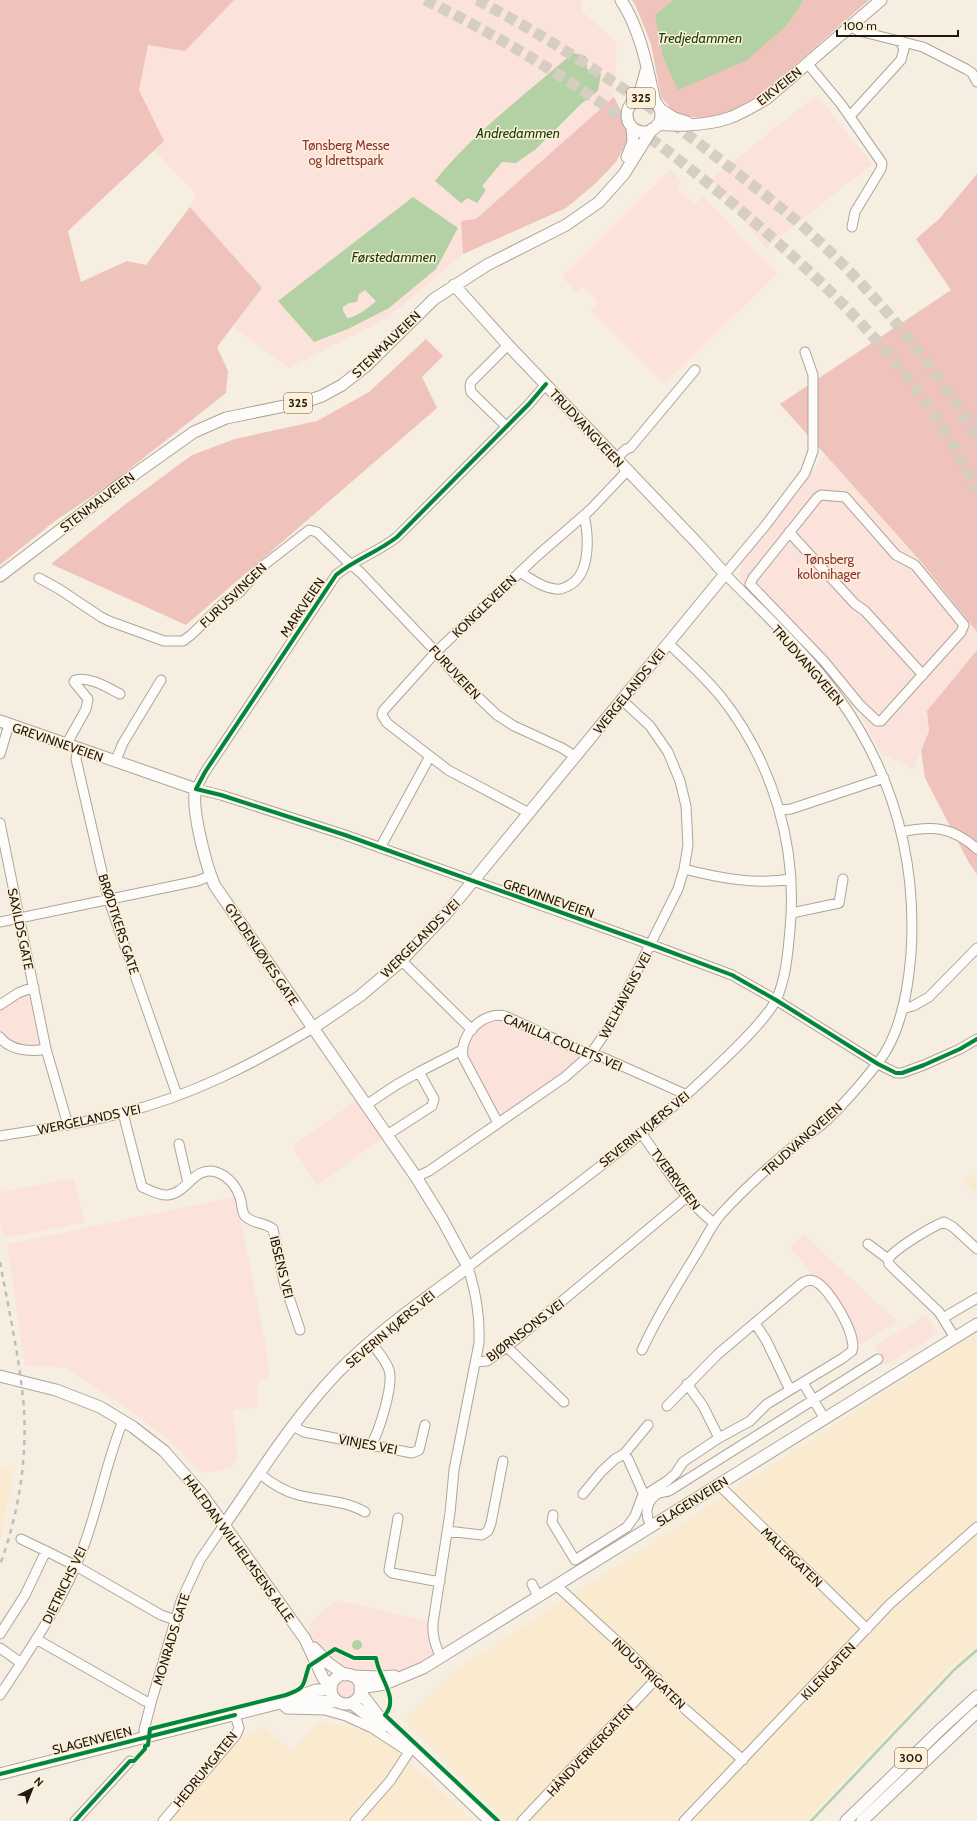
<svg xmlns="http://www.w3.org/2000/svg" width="977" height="1821" font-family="Cabin,sans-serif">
	<rect width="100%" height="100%" fill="#f6eee0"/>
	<path fill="#f9ead0" d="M977 1174V1194L962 1180Z
		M977 1332V1644L952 1665 806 1821H506L404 1719 456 1670Z
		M0 1465 13 1471 0 1542Z
		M319 1721 363 1729 393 1747 419 1770 472 1821H169L241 1737 264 1727 290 1751Z"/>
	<path fill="#fbe2db" d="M234 0H581L582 11 617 43 614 97 625 119 616 162 595 184 566 208 463 254 389 317 289 368 233 327 262 288 190 207 196 194 154 150 164 141 139 90 148 45 185 51Z
		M817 95 872 164 766 248 711 179Z
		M670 170 681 181 676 187 694 205 703 197 777 273 664 384 590 310 598 302 582 286 576 292 562 277Z
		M825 455 922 564 977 633V650L927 711 929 731 913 769 881 753 858 710 836 680 738 575 743 568 742 563Z
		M27 994 31 997 40 1046 21 1048 0 1033V1009L10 1000Z
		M500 1018 579 1055V1060L567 1071 505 1115 500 1114 495 1110 467 1056C463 1042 475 1029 487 1022 490 1020 496 1019 500 1018Z
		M361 1097 387 1135 317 1185 292 1146Z
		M74 1178 85 1222 4 1238 0 1217V1192Z
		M236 1197 266 1346 270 1378 258 1381V1407L233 1410 238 1459 231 1468 202 1473 167 1438 113 1398 65 1368 25 1365 7 1244Z
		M804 1235 898 1322 858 1345 816 1279 790 1247Z
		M926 1315 937 1334 886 1365 875 1346Z
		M336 1600 433 1623 434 1651 433 1657C406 1673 396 1675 365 1673 357 1672 349 1672 341 1669 327 1663 318 1648 308 1637L310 1623Z
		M337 1689a9 9 0 1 1 18 0a9 9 0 1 1-18 0Z"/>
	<path fill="#efc3bb" d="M0 0H234L185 51 148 45 139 90 164 141 68 231 81 282 127 261 146 265 190 207 262 288 217 347 228 371 226 393 113 482 55 521 0 565Z
		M632 0H673L655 15 787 25 804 0H869L754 101 708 120 675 113 661 97 651 44 635 4Z
		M614 97 625 119 628 139 616 162 595 184 566 208 463 254 461 221 476 219Z
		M977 174V632L922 563 780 404 951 290 916 239 939 219Z
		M426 339 443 356 422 377 437 408 186 625 51 564 123 506 192 455 235 439 317 421 369 392Z
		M977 650V874L969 863 925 778 921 751 929 731 927 711Z"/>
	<path fill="#b4d0a5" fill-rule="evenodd" d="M673 0H804L787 25 747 60 678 90 663 57 655 15Z
		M573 53 586 56 587 69 601 73 598 91 581 104 536 149 516 163 502 162 482 186 486 190 477 203 468 198 461 203 435 181C471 135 528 92 573 53Z
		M413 197 458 228 436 269 389 308 348 329 314 342 278 301ZM365 290 376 301C370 307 355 318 347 318L343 310V307L349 303 357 302 359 294Z
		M352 1645a5 5 0 1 1 10 0a5 5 0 1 1-10 0Z"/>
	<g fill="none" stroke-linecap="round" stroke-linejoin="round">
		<path stroke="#b4d0a5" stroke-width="2.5" d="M811 1821 955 1669 977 1650"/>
		<path stroke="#d6cec0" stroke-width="11" stroke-dasharray="11 5.5" stroke-linecap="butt" d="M425 0C535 53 638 124 732 203 809 268 883 337 939 421 953 443 965 467 977 490
			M477 0C544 35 608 77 669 121 702 145 733 170 765 195 779 207 793 217 807 230 873 291 932 360 977 438"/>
		<g stroke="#aca59a" stroke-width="11">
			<path id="minor" d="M850 26 859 31 923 47 966 69 972 73 977 82
				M807 63 841 104 882 163 881 169 855 212 852 227
				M850 116 901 60 904 49 900 41
				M546 384 529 404 397 537C378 552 354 560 336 575L205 772 196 789 221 795 345 835 652 945 732 975 776 1000 878 1064 896 1073H902L924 1065 960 1049 977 1039
				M507 427 471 392 470 386 471 382 508 345
				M616 459 626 449 630 448 695 370
				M821 495 845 497 896 555 915 565 964 625 961 632 881 721H877L860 705 824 661 750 584 753 578 817 498Z
				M789 532 855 604 865 611 923 675
				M520 572C531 579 543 588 556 589 561 590 564 588 568 586 591 575 589 537 584 515
				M39 578 59 589 101 617 109 621 164 641H183L191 635 225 602 240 592 259 569 309 530 317 532 346 560 361 573 436 652 458 678 497 715 514 726 562 748 576 757
				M66 745 86 709 88 699 74 682 75 680C90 676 108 688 120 694
				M78 749 76 759 108 898 177 1095
				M0 754 9 725
				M115 762 123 743 161 680
				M779 810 791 809 884 778
				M529 813 448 770 387 723 382 715 383 711 436 652 537 556 590 510 627 471
				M0 823 46 1049 68 1125
				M901 832C933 825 953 827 977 849
				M380 848 429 758
				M684 869C719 878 756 885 791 879
				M792 913 839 903 843 879
				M0 922 197 881 210 876
				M401 960 472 1030
				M0 1005 18 993 34 987
				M902 1009 913 1006 929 997 977 948
				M0 1037C10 1051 31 1052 46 1049
				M419 1072 462 1050
				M366 1105 396 1085 419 1072 434 1099 432 1106 387 1135
				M123 1113 142 1187C150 1190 159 1196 168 1195 187 1193 195 1165 216 1172 229 1176 238 1188 241 1201 242 1206 242 1212 245 1216 252 1224 265 1222 273 1229L284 1282 300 1330
				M498 1123 463 1057C459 1035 483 1011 505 1016L590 1055 602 1057 687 1095
				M641 1133C664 1164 684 1200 714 1223
				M0 1136C41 1129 82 1124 122 1113 191 1096 253 1064 313 1028
				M179 1144 188 1183
				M416 1177 429 1171 565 1077 590 1055 608 1029 678 889 684 869 688 845 686 806 680 781 668 752 650 726 622 700
				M868 1244 888 1259 889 1264 894 1269 939 1312 955 1338
				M888 1259C896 1248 931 1227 944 1222L953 1227 977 1249
				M943 1318 977 1298
				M755 1323 766 1340 790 1390
				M371 1342C377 1351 386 1360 389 1370 394 1385 379 1432 371 1445
				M507 1347 564 1402
				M642 1350C657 1317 676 1287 695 1256 704 1242 711 1225 722 1213 746 1187 774 1162 801 1140 810 1133 820 1127 827 1120 845 1103 862 1083 877 1064 901 1035 908 990 911 954 917 861 893 774 839 698 808 654 763 613 725 574L765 526 805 473 813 451V375L805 352
				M476 1362 487 1361 507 1347 688 1196
				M803 1383 825 1419
				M687 1384 703 1406 719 1438
				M293 1426 304 1432 412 1453 419 1450 425 1425
				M624 1454 628 1459 644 1495
				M260 1474C271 1483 284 1491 298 1495 321 1501 344 1500 365 1512
				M715 1486 722 1488 867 1629
				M583 1494 601 1472 615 1459 624 1454 648 1425
				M553 1515 552 1522 575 1560 627 1527 635 1516 642 1497 667 1481 676 1473 683 1462 719 1438 750 1421 767 1404 843 1358 852 1351C858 1337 829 1286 814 1281 809 1279 806 1281 802 1283L718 1354 667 1406
				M398 1518 389 1570 392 1573 440 1582
				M651 1526C644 1514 646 1500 659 1493 662 1492 666 1492 669 1491L878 1359
				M447 1531 482 1535 488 1531 491 1523 503 1461
				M21 1539 46 1551
				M532 1584 538 1596
				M556 1585 632 1655 685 1709 743 1760
				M0 1634 25 1595 46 1551 76 1566 161 1615 175 1620
				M36 1639 145 1701 151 1703
				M0 1648 21 1663
				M441 1657C435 1646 432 1636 433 1623L450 1513 454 1470 479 1343C480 1315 476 1294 468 1267 551 1203 638 1142 714 1069 732 1052 765 1021 776 1000 786 979 788 952 790 929 798 847 773 763 722 698 706 678 687 661 668 643
				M0 1695C31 1648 63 1601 83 1548 99 1506 106 1462 123 1421
				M280 1703 287 1709 325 1710 346 1716 372 1728 409 1752 390 1781 355 1821
				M145 1737 144 1730 151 1703 181 1601 200 1560 224 1525
				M75 1821 130 1761
				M163 1821 236 1735 239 1728 235 1715
				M522 1821 657 1678
				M684 1821 890 1604 977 1527"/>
		</g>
		<g stroke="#aca59a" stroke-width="13">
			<path id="major" d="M621 0C641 31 647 67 655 102
				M627 115a17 17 0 1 1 34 0a17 17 0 1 1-34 0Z
				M636 99 641 89 646 71
				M660 109 674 118 687 122
				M657 125C667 124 677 126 688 125 724 123 735 117 766 99L881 0
				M627 157 633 142 632 127
				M0 576 118 486 194 432 226 418 304 402 322 396 342 385 365 367 434 299 487 265 566 225 599 202 624 174 652 129
				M0 721 196 789C190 806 207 869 215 886L416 1177 442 1219 468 1267C424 1300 377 1332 338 1372 294 1418 260 1473 224 1525
				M313 1028 360 996 399 963 446 914 725 574 698 544 508 345 454 285
				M0 1376 56 1390 100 1407 133 1427 164 1451 201 1493 234 1539 305 1639 323 1678 331 1687
				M314 1648 328 1663 345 1675
				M331 1689a15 15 0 1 1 30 0a15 15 0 1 1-30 0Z
				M352 1676 381 1677 394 1676
				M360 1688 385 1684 423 1668 441 1657 977 1324
				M360 1692 381 1719 403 1738 490 1821
				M295 1702 306 1700 338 1702
				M351 1703 382 1727
				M0 1774 280 1703 316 1690 331 1689
				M846 1821 942 1728 977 1696
				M862 1821 977 1712"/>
		</g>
		<use href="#minor" stroke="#fefcfa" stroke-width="9"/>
		<use href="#major" stroke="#fefcfa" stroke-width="11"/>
		<path stroke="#bfbdba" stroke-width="2.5" stroke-dasharray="5 5" stroke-linecap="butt" d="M0 1262C9 1311 20 1360 24 1409 27 1463 18 1515 0 1565"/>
		<g stroke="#fef0d8" stroke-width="6">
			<path id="cycleway" d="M546 384 529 404 397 537C378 552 354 560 336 575L205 772 196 789 221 795 345 835 652 945 732 975 776 1000 878 1064 896 1073H902L924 1065 960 1049 977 1039
				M0 1774 235 1715
				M75 1821 130 1761H134L145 1749V1746L148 1745 150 1729 286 1695C308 1687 302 1685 309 1666L335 1649 354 1658H376C378 1677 400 1698 385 1715L498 1821"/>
		</g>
		<use href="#cycleway" stroke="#00873e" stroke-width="4"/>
	</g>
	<g text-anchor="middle" stroke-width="3" stroke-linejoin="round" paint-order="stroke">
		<g fill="#fef0d8" stroke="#625a4b" stroke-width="1">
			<rect x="627" y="88" width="28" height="20" rx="3"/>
			<rect x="284" y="393" width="28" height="20" rx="3"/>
			<rect x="895" y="1748" width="32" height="20" rx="3"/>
		</g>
		<g font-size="12" font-weight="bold" fill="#1f190e">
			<text x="641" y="102">325</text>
			<text x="298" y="407">325</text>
			<text x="911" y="1762">300</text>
		</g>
		<g font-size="13" fill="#1f190e" stroke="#fef0d8">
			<text transform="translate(779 86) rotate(-38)" y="5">EIKVEIEN</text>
			<text transform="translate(386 344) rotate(-44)" y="5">STENMALVEIEN</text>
			<text transform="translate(587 428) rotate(47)" y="5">TRUDVANGVEIEN</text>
			<text transform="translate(97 502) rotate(-37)" y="5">STENMALVEIEN</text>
			<text transform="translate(233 595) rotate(-44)" y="5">FURUSVINGEN</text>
			<text transform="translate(484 606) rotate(-44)" y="5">KONGLEVEIEN</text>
			<text transform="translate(302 607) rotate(-56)" y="5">MARKVEIEN</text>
			<text transform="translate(808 665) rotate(49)" y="5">TRUDVANGVEIEN</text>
			<text transform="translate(455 672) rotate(47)" y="5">FURUVEIEN</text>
			<text transform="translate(629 691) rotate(-51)" y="5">WERGELANDS VEI</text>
			<text transform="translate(58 742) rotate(19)" y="5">GREVINNEVEIEN</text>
			<text transform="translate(549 898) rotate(19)" y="5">GREVINNEVEIEN</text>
			<text transform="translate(119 924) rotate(72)" y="5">BRØDTKERS GATE</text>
			<text transform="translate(21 929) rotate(78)" y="5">SAXILDS GATE</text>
			<text transform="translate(420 938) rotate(-45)" y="5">WERGELANDS VEI</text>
			<text transform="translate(262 954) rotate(56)" y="5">GYLDENLØVES GATE</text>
			<text transform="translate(625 995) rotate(-62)" y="5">WELHAVENS VEI</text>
			<text transform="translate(563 1042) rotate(23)" y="5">CAMILLA COLLETS VEI</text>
			<text transform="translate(89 1119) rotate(-12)" y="5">WERGELANDS VEI</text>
			<text transform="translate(644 1129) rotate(-39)" y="5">SEVERIN KJÆRS VEI</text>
			<text transform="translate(802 1139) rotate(-42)" y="5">TRUDVANGVEIEN</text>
			<text transform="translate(676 1179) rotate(53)" y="5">TVERRVEIEN</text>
			<text transform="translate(282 1267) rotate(76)" y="5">IBSENS VEI</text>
			<text transform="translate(390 1329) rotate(-40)" y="5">SEVERIN KJÆRS VEI</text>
			<text transform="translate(525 1330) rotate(-37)" y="5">BJØRNSONS VEI</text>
			<text transform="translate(368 1444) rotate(11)" y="5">VINJES VEI</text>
			<text transform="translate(692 1501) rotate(-32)" y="5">SLAGENVEIEN</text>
			<text transform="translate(239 1548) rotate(54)" y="5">HALFDAN WILHELMSENS ALLE</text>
			<text transform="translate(792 1557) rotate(44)" y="5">MALERGATEN</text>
			<text transform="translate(64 1585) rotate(-64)" y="5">DIETRICHS VEI</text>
			<text transform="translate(171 1639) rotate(-73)" y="5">MONRADS GATE</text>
			<text transform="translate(828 1671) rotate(-47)" y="5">KILENGATEN</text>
			<text transform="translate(649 1673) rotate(44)" y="5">INDUSTRIGATEN</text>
			<text transform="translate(92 1740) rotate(-14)" y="5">SLAGENVEIEN</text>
			<text transform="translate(590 1750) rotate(-47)" y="5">HÅNDVERKERGATEN</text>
			<text transform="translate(205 1769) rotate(-51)" y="5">HEDRUMGATEN</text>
		</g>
		<g font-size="13" fill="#8b3337" stroke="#fef0d8">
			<text x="346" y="150">Tønsberg Messe<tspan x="346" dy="15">og Idrettspark</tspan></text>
			<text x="829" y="564">Tønsberg<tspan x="829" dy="15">kolonihager</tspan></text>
		</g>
		<g font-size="14" font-style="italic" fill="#123d05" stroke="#fef0d8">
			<text x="700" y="43">Tredjedammen</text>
			<text x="518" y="138">Andredammen</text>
			<text x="394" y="262">Førstedammen</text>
		</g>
	</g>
	<g transform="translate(32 1789) rotate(43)" stroke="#fef0d8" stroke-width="3" paint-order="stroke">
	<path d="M0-3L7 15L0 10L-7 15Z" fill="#1f190e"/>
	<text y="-6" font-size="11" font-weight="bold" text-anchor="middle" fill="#1f190e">N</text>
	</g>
	<path d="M837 30v6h121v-6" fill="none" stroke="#1f190e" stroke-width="2"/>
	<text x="843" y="30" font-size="12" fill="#1f190e" stroke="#fef0d8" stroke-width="3" paint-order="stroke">100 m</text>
</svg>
